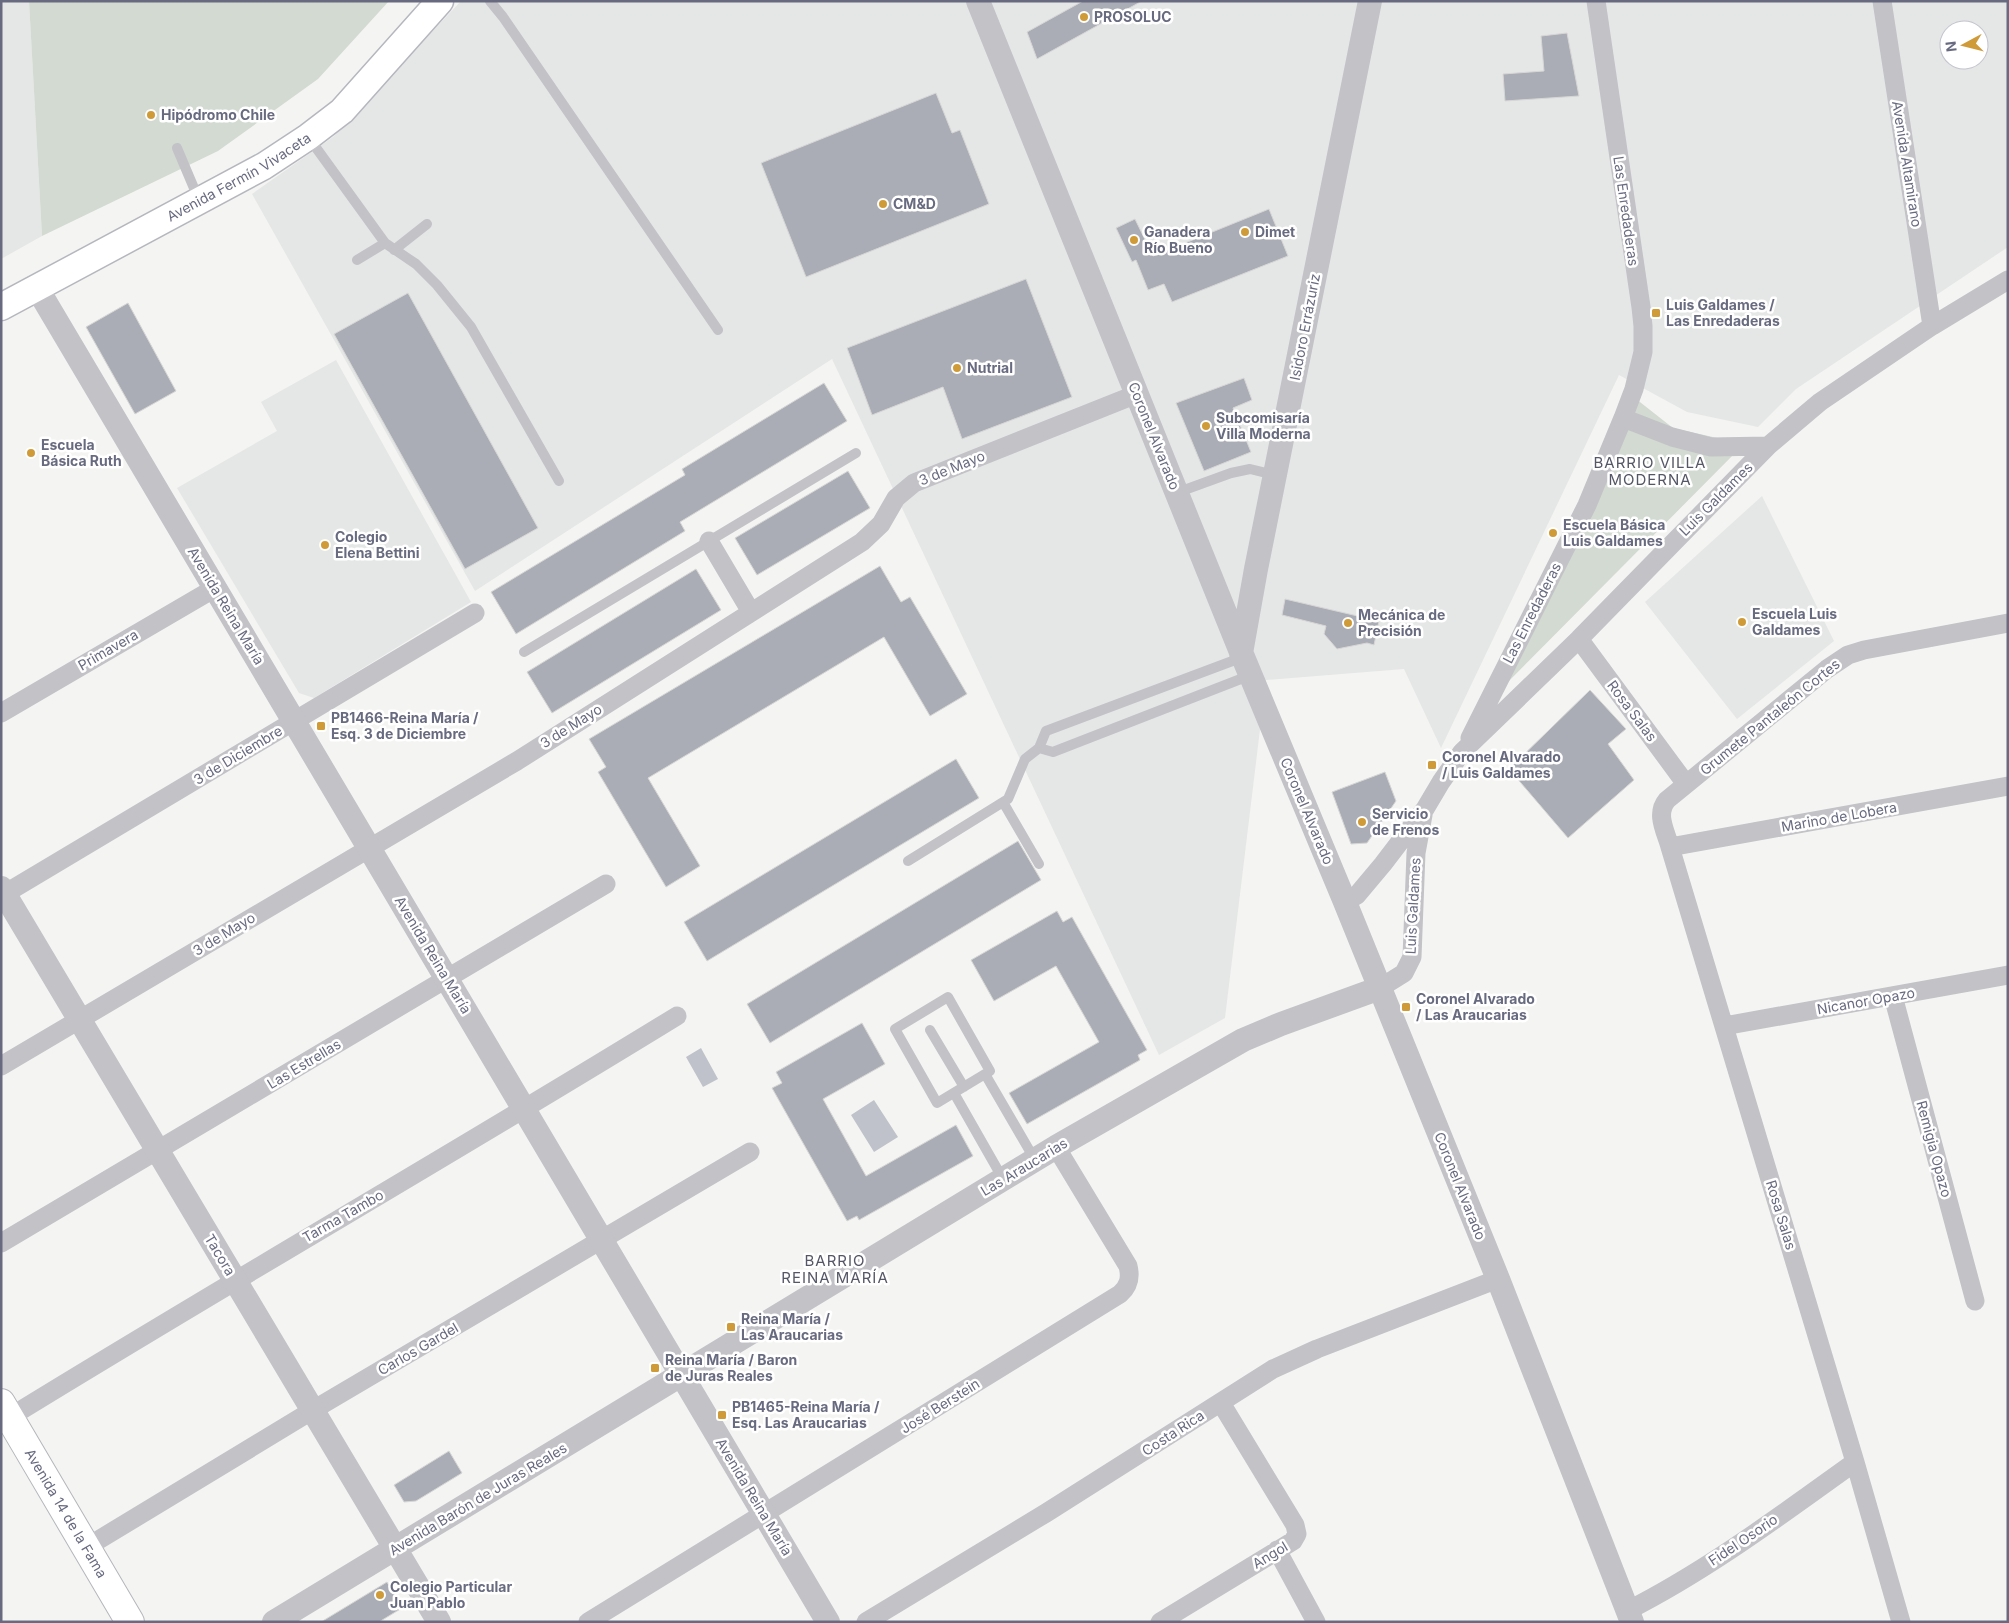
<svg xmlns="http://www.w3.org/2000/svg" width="2009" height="1623" font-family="Inter,sans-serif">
	<rect width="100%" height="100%" fill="#f4f5f2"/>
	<path fill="#e5e6e6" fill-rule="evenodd" d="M1 1H29L42 236 1 259Z
		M461 1H2008V247L1796 389 1758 427 1687 412 1619 375 1441 748 1404 669 1266 680 1225 1018 1159 1055 832 359 475 591 252 194 333 137ZM1949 30H1979V60H1949Z
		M336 360 471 602 314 698 299 693 177 488 277 431 261 402Z
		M1762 496 1834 641 1737 719 1645 602Z"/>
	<path fill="#d2dad2" d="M29 1H389L318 79 218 151 42 236Z
		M1631 395 1673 428 1744 444 1505 685Z"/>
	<path fill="#bfc2ca" d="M701 1048 718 1079 703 1087 686 1057Z
		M874 1100 898 1137 874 1152 851 1115Z"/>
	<path fill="#abadb6" stroke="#d6d7d5" d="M1083 1H1142L1037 59 1027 32Z
		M1567 33 1579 96 1505 101 1503 74 1544 71 1541 36Z
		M936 93 952 133 960 130 989 204 806 277 761 163Z
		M1269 209 1288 256 1172 302 1164 284 1148 290 1136 260 1132 262 1116 228 1135 219 1153 256Z
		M1026 279 1072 397 962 439 943 387 872 415 847 348Z
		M408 293 538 528 465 569 334 334Z
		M128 303 176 391 135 414 86 327Z
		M1244 378 1252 400 1233 408 1251 452 1204 471 1176 403Z
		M824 383 847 421 680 522 685 531 516 634 491 592 685 475 682 469Z
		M848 471 870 508 757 575 735 538Z
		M880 566 901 602 910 597 967 694 930 716 884 637 648 778 700 866 666 887 598 772 606 767 589 739Z
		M696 569 721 610 552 713 527 672Z
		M1285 599 1379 621 1374 645 1367 643 1337 649 1324 634 1326 626 1282 615Z
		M1590 690 1626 729 1608 744 1634 780 1568 838 1509 769Z
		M956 759 979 798 707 961 684 922Z
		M1385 772 1396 801 1367 843 1351 844 1332 792Z
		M1018 841 1041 880 770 1043 747 1004Z
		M1057 911 1063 922 1072 917 1147 1050 1138 1055 1140 1060 1027 1124 1009 1093 1099 1042 1056 966 994 1001 971 960Z
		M862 1023 885 1064 823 1099 866 1176 956 1125 973 1156 859 1220 857 1216 847 1221 772 1088 782 1083 776 1072Z
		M449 1451 462 1473 416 1501 404 1502 394 1485Z
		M387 1582 402 1608 379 1622H321Z"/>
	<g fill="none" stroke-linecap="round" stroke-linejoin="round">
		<g stroke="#b6b7be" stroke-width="29">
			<g id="secondary">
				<path id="s1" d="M1 307 264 166 308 137 342 111 440 1"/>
			</g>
		</g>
		<g stroke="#b5b6bb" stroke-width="30">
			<g id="primary">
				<path id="s2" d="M1 1403 130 1622"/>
			</g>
		</g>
		<path stroke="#c2c2c7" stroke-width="10" d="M490 1 503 17 718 330
			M309 138 385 243 416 264 437 285 471 327 559 481
			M177 148 199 200
			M394 250 427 224
			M357 260 385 243
			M1176 493 1231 473 1250 469 1275 475
			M524 652 856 453
			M1039 748 1053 752 1251 675
			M1003 802 1039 864
			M908 861 1008 799 1025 759 1039 748 1046 731 1243 657
			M948 997 990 1071 937 1103 895 1029Z
			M930 1030 964 1087
			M985 1074 1035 1160
			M954 1093 1003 1179"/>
		<path stroke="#c2c2c7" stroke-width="19" d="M1882 1 1932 326
			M1623 418 1672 437 1711 447 1768 446
			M709 541 751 612
			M1579 639 1686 784
			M1 713 215 588
			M1470 738 1587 505 1623 418 1634 389 1643 352V326L1641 307 1596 1
			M1670 847 2008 786
			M1 896 475 613
			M1345 902 1357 895 1383 864 1425 809 1441 782 1462 752 1579 639 1768 446 1820 402 1932 326 2008 280
			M1380 988 1404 973 1412 957 1416 853 1423 815
			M1893 996 1975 1301
			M1724 1026 2008 975
			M1 1066 517 761 862 542 881 524 896 498 914 483 1137 394
			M1 1243 606 884
			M10 1417C231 1281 456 1152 677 1016
			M87 1547 313 1410 750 1152
			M1277 1550 1316 1622
			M1627 1611C1708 1570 1781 1515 1855 1462
			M588 1622 1120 1294C1129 1286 1131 1278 1128 1266L1056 1147
			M866 1622 1046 1513 1273 1369 1317 1349 1498 1279
			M1160 1622 1293 1541 1297 1534 1295 1525 1221 1403
			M1901 1622 1855 1462 1670 847C1666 832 1655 814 1667 800L1827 669 1848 655 1864 650 2008 623"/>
		<path stroke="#c2c2c7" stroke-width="24" d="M978 1 1243 657 1345 902 1498 1279 1632 1622
			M37 288 828 1622
			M1241 653 1256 569 1370 1
			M1 888 439 1622
			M274 1622 1056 1147 1243 1040 1281 1024 1380 988"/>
		<use href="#secondary" stroke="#fff" stroke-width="26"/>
		<use href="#primary" stroke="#fff" stroke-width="28"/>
	</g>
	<g fill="#cf9b39" stroke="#fff" stroke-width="2">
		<circle cx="1084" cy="17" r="5"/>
		<circle cx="151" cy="115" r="5"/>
		<circle cx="883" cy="204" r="5"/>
		<circle cx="1245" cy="232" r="5"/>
		<circle cx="1134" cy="240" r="5"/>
		<rect x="1651" y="308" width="10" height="10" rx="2.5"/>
		<circle cx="957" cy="368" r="5"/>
		<circle cx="1206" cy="426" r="5"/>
		<circle cx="31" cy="453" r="5"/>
		<circle cx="1553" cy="533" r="5"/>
		<circle cx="325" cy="545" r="5"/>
		<circle cx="1742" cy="622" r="5"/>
		<circle cx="1348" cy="623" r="5"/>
		<rect x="316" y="721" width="10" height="10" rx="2.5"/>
		<rect x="1427" y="760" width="10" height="10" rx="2.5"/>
		<circle cx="1362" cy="822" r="5"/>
		<rect x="1401" y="1002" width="10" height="10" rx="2.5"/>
		<rect x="726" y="1322" width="10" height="10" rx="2.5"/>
		<rect x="650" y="1363" width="10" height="10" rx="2.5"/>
		<rect x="717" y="1410" width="10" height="10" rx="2.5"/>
		<circle cx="380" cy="1595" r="5"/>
	</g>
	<g text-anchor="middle" stroke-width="5" stroke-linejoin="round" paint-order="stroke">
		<g font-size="14" font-weight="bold" fill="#686b80" stroke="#fff" text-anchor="start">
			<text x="1094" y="22">PROSOLUC</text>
			<text x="161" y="120">Hipódromo Chile</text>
			<text x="893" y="209">CM&amp;D</text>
			<text x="1144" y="237">Ganadera<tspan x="1144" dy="16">Río Bueno</tspan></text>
			<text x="1255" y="237">Dimet</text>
			<text x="1666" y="310">Luis Galdames /<tspan x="1666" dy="16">Las Enredaderas</tspan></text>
			<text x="967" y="373">Nutrial</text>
			<text x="1216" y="423">Subcomisaría<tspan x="1216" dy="16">Villa Moderna</tspan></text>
			<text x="41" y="450">Escuela<tspan x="41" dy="16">Básica Ruth</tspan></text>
			<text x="1563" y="530">Escuela Básica<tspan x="1563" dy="16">Luis Galdames</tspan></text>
			<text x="335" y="542">Colegio<tspan x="335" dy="16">Elena Bettini</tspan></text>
			<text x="1752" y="619">Escuela Luis<tspan x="1752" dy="16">Galdames</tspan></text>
			<text x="1358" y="620">Mecánica de<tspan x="1358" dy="16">Precisión</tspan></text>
			<text x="331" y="723">PB1466-Reina María /<tspan x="331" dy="16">Esq. 3 de Diciembre</tspan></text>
			<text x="1442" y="762">Coronel Alvarado<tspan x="1442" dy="16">/ Luis Galdames</tspan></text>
			<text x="1372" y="819">Servicio<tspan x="1372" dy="16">de Frenos</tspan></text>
			<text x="1416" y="1004">Coronel Alvarado<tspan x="1416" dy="16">/ Las Araucarias</tspan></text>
			<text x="741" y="1324">Reina María /<tspan x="741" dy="16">Las Araucarias</tspan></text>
			<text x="665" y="1365">Reina María / Baron<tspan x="665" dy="16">de Juras Reales</tspan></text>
			<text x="732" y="1412">PB1465-Reina María /<tspan x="732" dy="16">Esq. Las Araucarias</tspan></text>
			<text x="390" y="1592">Colegio Particular<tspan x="390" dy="16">Juan Pablo</tspan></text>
		</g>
		<g font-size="14" fill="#686b80" stroke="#fff">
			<text transform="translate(1907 164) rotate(81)" y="5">Avenida Altamirano</text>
			<text dy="5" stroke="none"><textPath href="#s1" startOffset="271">Avenida Fermín Vivaceta</textPath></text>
			<text transform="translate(1626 211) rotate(82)" y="5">Las Enredaderas</text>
			<text transform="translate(1305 327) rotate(-79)" y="5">Isidoro Errázuriz</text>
			<text transform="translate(1154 436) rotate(68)" y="5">Coronel Alvarado</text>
			<text transform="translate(952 468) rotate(-22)" y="5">3 de Mayo</text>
			<text transform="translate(1716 499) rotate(-45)" y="5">Luis Galdames</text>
			<text transform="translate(226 606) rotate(59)" y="5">Avenida Reina María</text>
			<text transform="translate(1532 613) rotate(-63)" y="5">Las Enredaderas</text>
			<text transform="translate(108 650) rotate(-30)" y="5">Primavera</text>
			<text transform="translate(1632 711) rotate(53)" y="5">Rosa Salas</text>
			<text transform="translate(1770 717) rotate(-39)" y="5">Grumete Pantaleón Cortes</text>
			<text transform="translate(571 726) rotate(-32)" y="5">3 de Mayo</text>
			<text transform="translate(238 755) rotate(-31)" y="5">3 de Diciembre</text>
			<text transform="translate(1307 811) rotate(67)" y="5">Coronel Alvarado</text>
			<text transform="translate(1839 817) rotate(-10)" y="5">Marino de Lobera</text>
			<text transform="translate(1413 906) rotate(-87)" y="5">Luis Galdames</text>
			<text transform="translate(224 934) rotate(-31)" y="5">3 de Mayo</text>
			<text transform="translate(433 955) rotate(59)" y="5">Avenida Reina María</text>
			<text transform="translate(1866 1001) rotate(-10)" y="5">Nicanor Opazo</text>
			<text transform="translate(304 1064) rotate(-31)" y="5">Las Estrellas</text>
			<text transform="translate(1934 1149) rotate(75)" y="5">Remigia Opazo</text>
			<text transform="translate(1024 1167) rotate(-31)" y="5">Las Araucarias</text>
			<text transform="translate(1460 1186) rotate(68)" y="5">Coronel Alvarado</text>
			<text transform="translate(1781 1215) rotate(73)" y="5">Rosa Salas</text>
			<text transform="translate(343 1216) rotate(-30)" y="5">Tarma Tambo</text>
			<text transform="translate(220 1255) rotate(59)" y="5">Tacora</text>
			<text transform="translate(418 1349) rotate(-30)" y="5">Carlos Gardel</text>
			<text transform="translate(940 1406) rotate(-32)" y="5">José Berstein</text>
			<text transform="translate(1173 1433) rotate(-33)" y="5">Costa Rica</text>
			<text transform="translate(754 1497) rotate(59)" y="5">Avenida Reina María</text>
			<text transform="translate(478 1499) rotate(-31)" y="5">Avenida Barón de Juras Reales</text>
			<text dy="5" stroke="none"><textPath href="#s2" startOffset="128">Avenida 14 de la Fama</textPath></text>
			<text transform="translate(1743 1540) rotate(-34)" y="5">Fidel Osorio</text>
			<text transform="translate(1270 1555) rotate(-31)" y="5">Angol</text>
		</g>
		<g font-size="15" letter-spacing="1" fill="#555766" stroke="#fff">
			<text x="1650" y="468">BARRIO VILLA<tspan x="1650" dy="17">MODERNA</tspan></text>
			<text x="835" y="1266">BARRIO<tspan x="835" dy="17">REINA MARÍA</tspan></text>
		</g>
	</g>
	<rect width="2009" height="1623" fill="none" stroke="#686b80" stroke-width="5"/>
	<g transform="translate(1964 45) rotate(263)"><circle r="24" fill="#ffffff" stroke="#c3c4cc"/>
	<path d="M0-4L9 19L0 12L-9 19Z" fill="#cf9b39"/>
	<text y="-8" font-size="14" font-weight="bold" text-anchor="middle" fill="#686b80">N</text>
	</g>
</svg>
